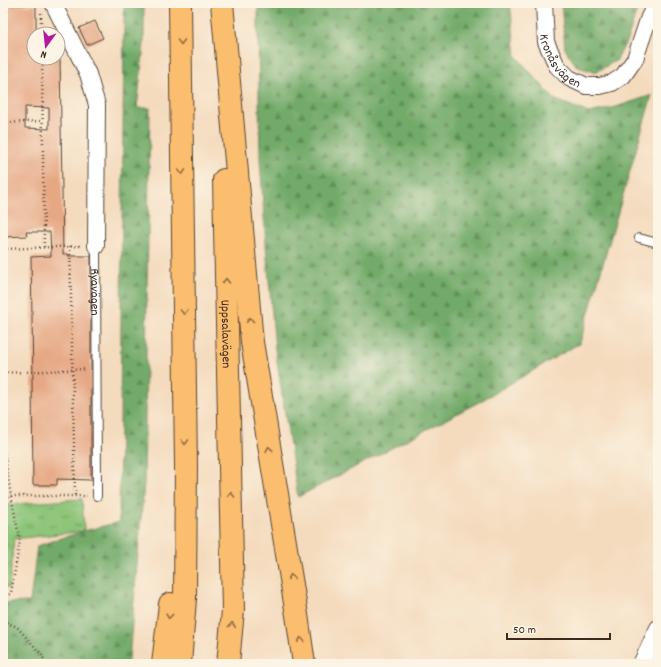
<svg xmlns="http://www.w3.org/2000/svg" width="661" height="667" font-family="Dekko,sans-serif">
	<defs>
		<pattern id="forest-firs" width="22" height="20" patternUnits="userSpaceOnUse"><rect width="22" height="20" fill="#72aa69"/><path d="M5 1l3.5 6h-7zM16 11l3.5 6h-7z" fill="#5f8b56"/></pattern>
		<pattern id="park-tufts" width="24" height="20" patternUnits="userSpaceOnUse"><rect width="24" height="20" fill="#8dc579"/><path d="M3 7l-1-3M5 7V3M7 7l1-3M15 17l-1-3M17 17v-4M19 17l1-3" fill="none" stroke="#74a063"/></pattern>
	</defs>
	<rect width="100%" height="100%" fill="#fcf5e5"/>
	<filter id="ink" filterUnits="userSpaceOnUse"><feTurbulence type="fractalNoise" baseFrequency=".025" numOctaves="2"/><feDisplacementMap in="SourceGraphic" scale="8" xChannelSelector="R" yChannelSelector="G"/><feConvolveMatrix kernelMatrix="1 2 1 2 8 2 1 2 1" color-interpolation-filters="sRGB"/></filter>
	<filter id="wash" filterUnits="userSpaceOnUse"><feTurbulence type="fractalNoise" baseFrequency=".012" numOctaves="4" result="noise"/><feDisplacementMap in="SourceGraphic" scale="16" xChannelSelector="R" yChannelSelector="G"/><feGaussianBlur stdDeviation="0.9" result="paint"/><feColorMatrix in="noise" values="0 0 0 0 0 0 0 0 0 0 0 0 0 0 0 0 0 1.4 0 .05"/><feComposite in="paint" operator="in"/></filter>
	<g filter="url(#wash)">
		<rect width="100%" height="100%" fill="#f4dbbe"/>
		<path fill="url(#forest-firs)" stroke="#566a44" d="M124 3H144V44L137 108H150L144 483 129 659 127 664H3V603L30 602 37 546 84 531 119 522 124 26Z
			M258 3H510L516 56 554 99 589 113 616 107 652 95 580 343 479 402 298 497 275 349 267 258 260 160 258 30Z
			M561 3H639L628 38 617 60 596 72 577 67 565 49Z"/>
		<path fill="url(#park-tufts)" stroke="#64784c" d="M3 257H5L7 349H3Z
			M82 499 84 531 14 539 9 588 3 587V505Z"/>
		<g id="blocks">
			<path fill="#e6a784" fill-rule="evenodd" d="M3 5H36V31H34V58H60L63 254H68V256H91V480L57 479V485H33L32 378H33L31 257 51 256 50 232H26L27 236 4 237ZM25 107 49 108V129L25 128Z
				M95 21 103 38 87 45 79 28Z"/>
		</g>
	</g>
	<g filter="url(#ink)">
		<use href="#blocks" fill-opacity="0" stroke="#574536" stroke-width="1"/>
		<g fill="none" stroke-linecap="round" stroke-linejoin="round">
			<g stroke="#574536" stroke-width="10">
				<g id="lane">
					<path d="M639 238 658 243"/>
					<path id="s1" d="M96 246 97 496"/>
				</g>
			</g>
			<g stroke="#574536" stroke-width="18">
				<g id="street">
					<path d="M53 3 88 74 97 105 96 246"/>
					<path id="s2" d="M544 3 546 42 557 66 569 78 586 86H600L612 83 623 76 635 59 649 17 657 3"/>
					<path d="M641 664 658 628"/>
				</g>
			</g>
			<g stroke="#574536" stroke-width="24">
				<g id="highway">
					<path d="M222 3 252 342 297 615 304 664"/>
					<path id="s3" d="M224 180 233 610 228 664"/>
					<path d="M163 664 170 604"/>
					<path d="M180 664 185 599 186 466 180 3"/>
				</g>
			</g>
			<path stroke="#574536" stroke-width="2.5" stroke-dasharray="1 3" stroke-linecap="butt" d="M41 13V34
				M42 58 44 247
				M3 123 42 121
				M70 246 75 496
				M3 249 81 246
				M3 373 86 369
				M3 445 11 496 20 541 11 593 3 601
				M3 498 11 496H87
				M3 621 17 627 43 656 45 664"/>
			<use href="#lane" stroke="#fff" stroke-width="8"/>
			<use href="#street" stroke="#fff" stroke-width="16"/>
			<use href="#highway" stroke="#fbbd6e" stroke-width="22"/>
		</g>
		<defs><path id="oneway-chevron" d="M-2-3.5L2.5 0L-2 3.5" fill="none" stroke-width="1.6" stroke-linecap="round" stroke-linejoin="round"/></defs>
		<g stroke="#916c42">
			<use href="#oneway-chevron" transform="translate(181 42) rotate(89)"/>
			<use href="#oneway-chevron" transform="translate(182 172) rotate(89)"/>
			<use href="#oneway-chevron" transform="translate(226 281) rotate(-91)"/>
			<use href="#oneway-chevron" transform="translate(184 312) rotate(89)"/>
			<use href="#oneway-chevron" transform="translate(250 320) rotate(-95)"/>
			<use href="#oneway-chevron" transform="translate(185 442) rotate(89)"/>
			<use href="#oneway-chevron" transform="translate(269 449) rotate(-100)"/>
			<use href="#oneway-chevron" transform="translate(231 495) rotate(-91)"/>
			<use href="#oneway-chevron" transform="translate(291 577) rotate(-100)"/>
			<use href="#oneway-chevron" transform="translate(169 616) rotate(96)"/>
			<use href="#oneway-chevron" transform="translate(232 625) rotate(-85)"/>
			<use href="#oneway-chevron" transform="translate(301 640) rotate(-97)"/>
		</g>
	</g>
	<g text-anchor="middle" stroke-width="3.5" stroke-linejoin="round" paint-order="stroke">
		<g font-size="13" fill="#3b2a1e" stroke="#fcf5e5">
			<text dy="5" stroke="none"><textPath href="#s2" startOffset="63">Kronåsvägen</textPath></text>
			<text dy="5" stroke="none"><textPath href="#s1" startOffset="46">Ryavägen</textPath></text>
			<text dy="5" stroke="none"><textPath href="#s3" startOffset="154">Uppsalavägen</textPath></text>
		</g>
	</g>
	<rect width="661" height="667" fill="none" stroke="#fcf5e5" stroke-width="16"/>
	<g transform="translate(46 46) rotate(195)"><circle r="19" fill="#fcf5e5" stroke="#afa495"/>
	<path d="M0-3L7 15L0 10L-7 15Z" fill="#b5179e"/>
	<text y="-6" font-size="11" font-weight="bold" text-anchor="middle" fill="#3b2a1e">N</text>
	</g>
	<path d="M507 633v6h103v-6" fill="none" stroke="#3b2a1e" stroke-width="2"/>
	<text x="513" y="633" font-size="12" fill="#3b2a1e" stroke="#fcf5e5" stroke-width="3" paint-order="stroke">50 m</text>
</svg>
